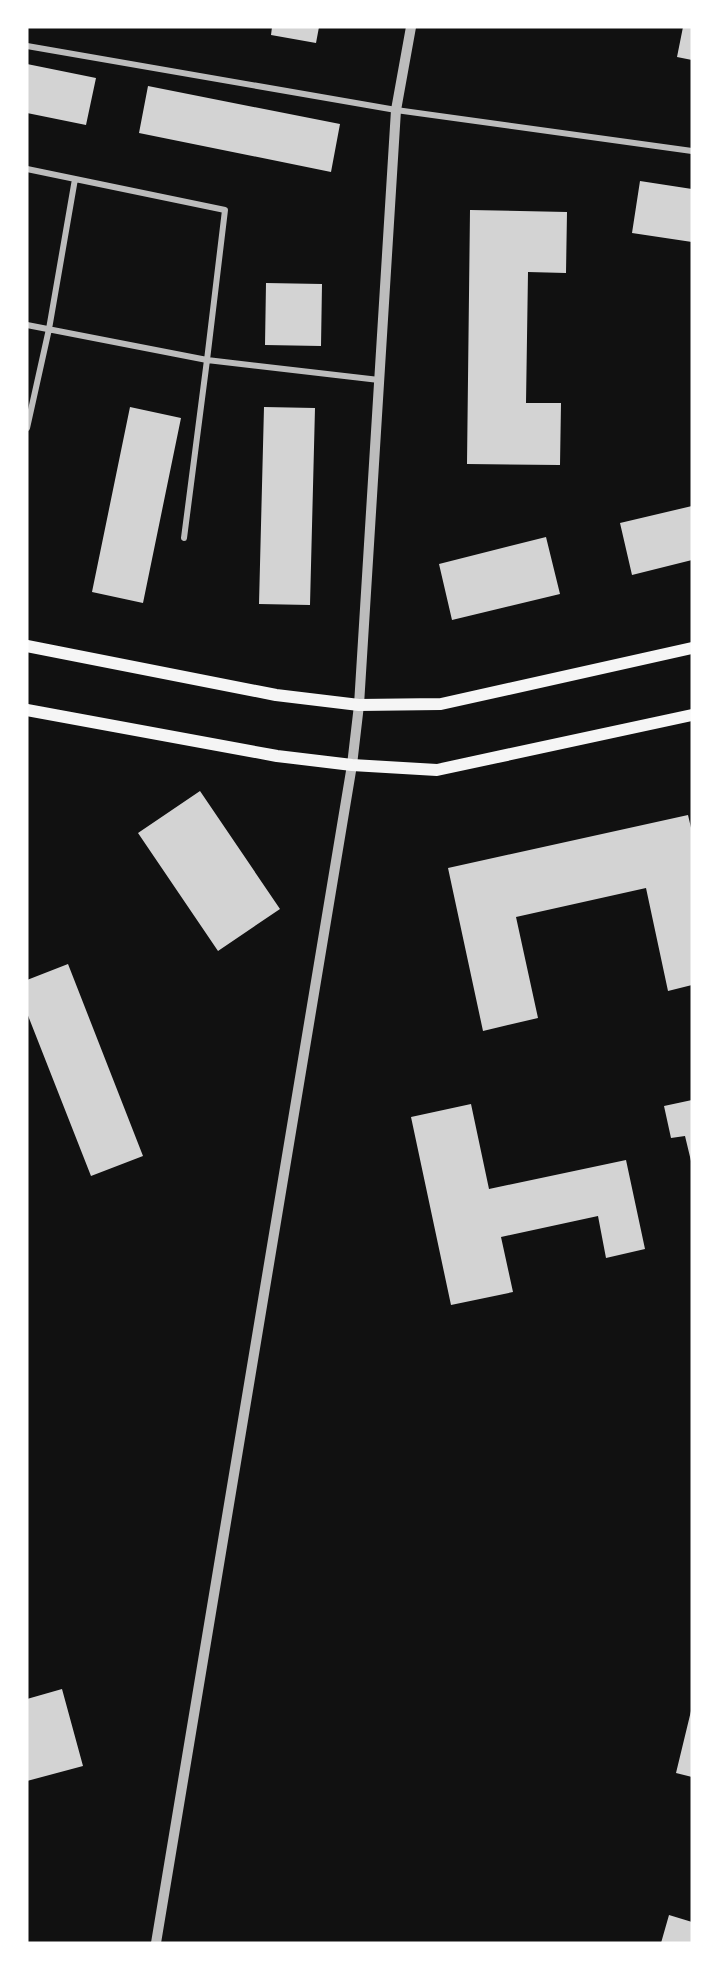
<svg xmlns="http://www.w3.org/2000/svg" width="719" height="1970" font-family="'PT Sans',sans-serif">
	<rect width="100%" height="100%" fill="#111"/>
	<path fill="#d3d3d3" d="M272 27H319L316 43 271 35Z
		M683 27H692V60L677 57Z
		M27 64 96 78 86 125 27 113Z
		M148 86 340 124 331 172 139 133Z
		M640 181 692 189V242L632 233Z
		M470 210 567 212 566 273 528 272 526 403H561L560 465 467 464Z
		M266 283 322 284 321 346 265 345Z
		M130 407 181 418 143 603 92 592Z
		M264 407 315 408 310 605 259 604Z
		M692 506V560L632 575 620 523Z
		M546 537 560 594 452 620 439 564Z
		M200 791 280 909 218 951 138 833Z
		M688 815 692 832V985L668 991 646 888 516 917 538 1018 483 1031 448 868Z
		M68 964 143 1156 91 1176 27 1013V980Z
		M692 1100V1161H691L685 1136 671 1138 664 1106Z
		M471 1104 489 1189 626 1160 645 1249 606 1258 598 1216 501 1237 513 1292 451 1305 411 1117Z
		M62 1689 83 1766 27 1781V1699Z
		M691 1711H692V1777L676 1773Z
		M669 1915 692 1922V1943H661Z"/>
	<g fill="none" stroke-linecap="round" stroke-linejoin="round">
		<path stroke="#bcbcbc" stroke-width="6" d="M27 46 396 110 692 151
			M27 169 225 210 207 360 379 380
			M27 325 207 360 184 538
			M27 428 49 329 75 179"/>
		<path stroke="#bcbcbc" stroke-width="10" d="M156 1943 352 765 359 705 396 110 411 27"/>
		<path stroke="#f5f5f5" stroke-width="12" d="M27 646 276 695 359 705 441 704 692 648
			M27 710 277 756 352 765 437 770 692 715"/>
	</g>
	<rect width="719" height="1970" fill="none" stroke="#ffffff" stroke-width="57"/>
</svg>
